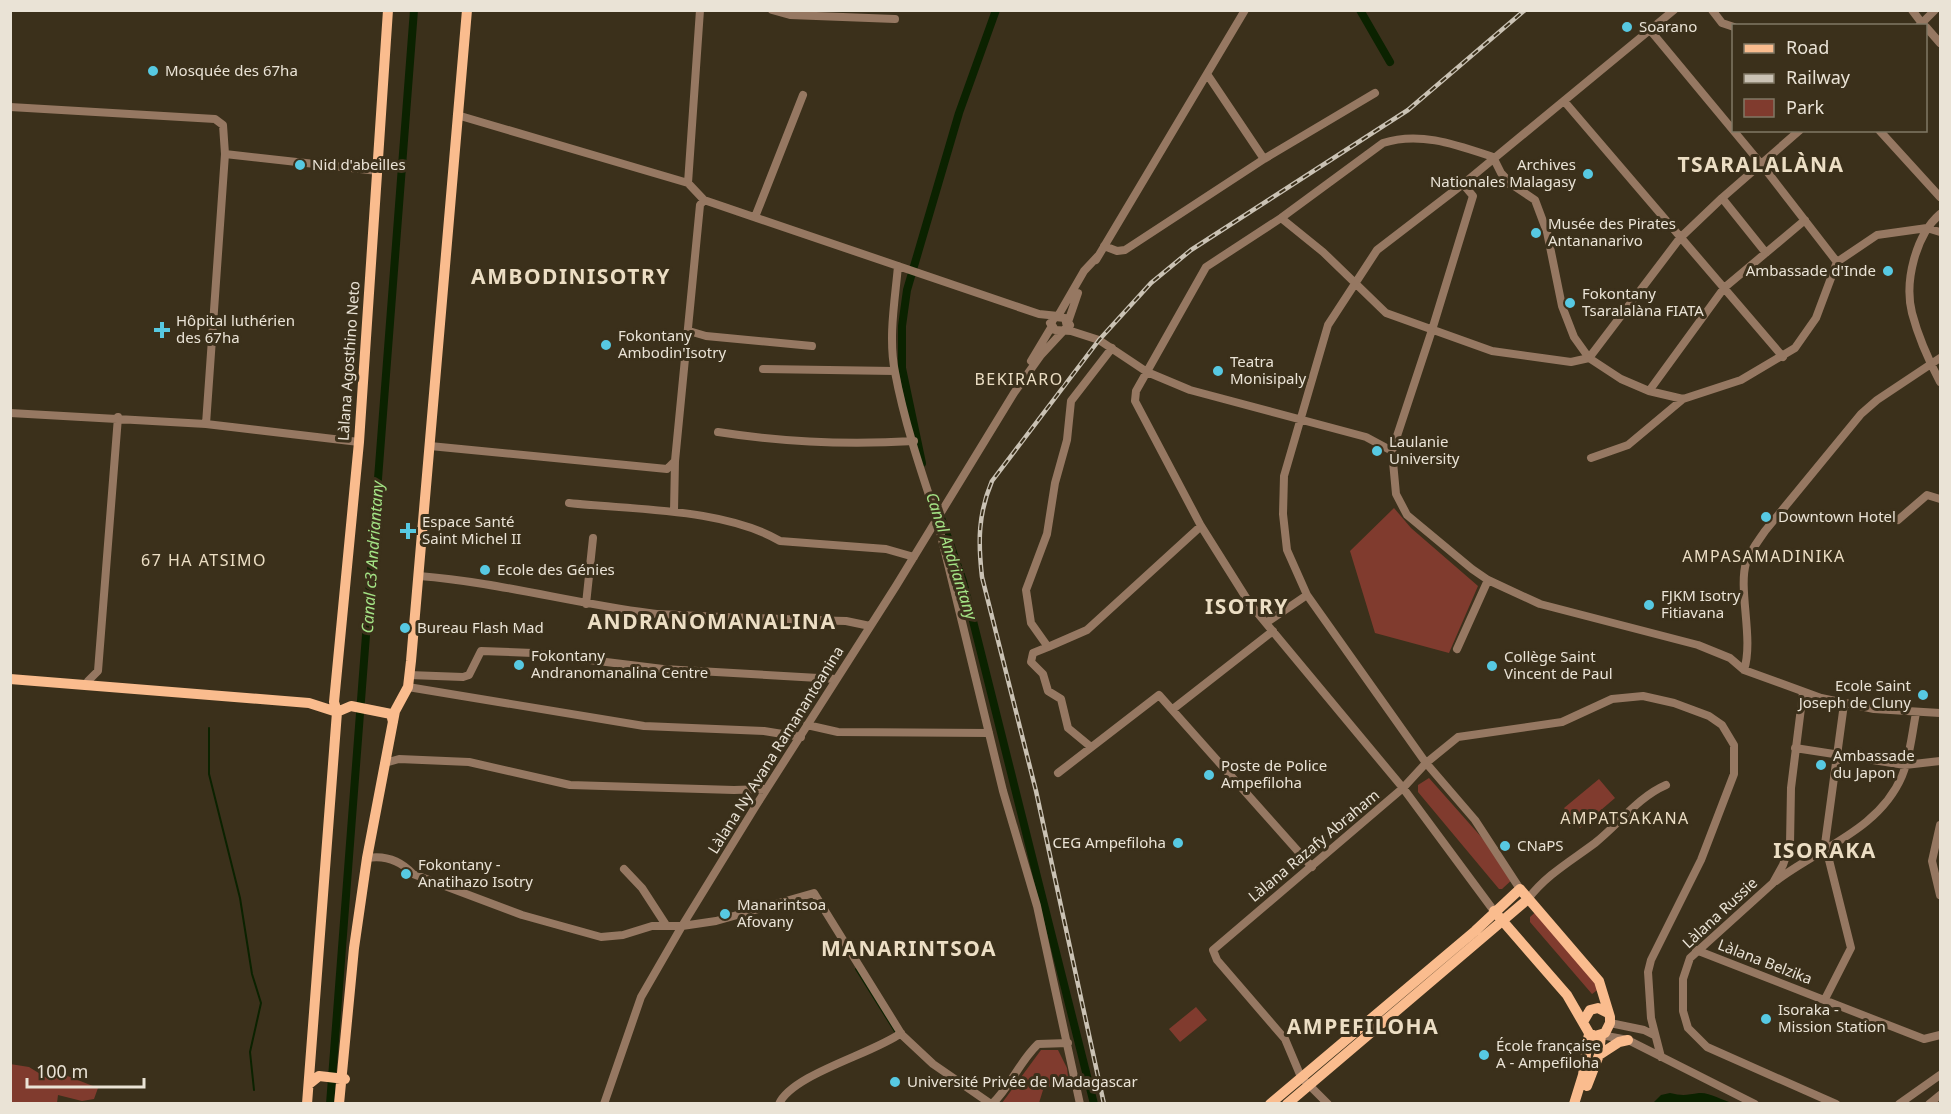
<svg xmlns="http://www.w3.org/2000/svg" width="1951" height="1114" font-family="'Noto Sans',sans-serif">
	<rect width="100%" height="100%" fill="#3b301b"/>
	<path fill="#803b2e" d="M1394 508 1411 528 1478 586 1449 653 1375 633 1350 551Z
		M1429 778 1515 875 1514 878 1502 889H1499L1418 792V785Z
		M1599 779 1615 798 1580 828 1564 808Z
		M1540 908 1604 985 1592 994 1530 922V917Z
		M1196 1007 1207 1020 1180 1042 1169 1029Z
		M1041 1050H1058L1067 1068 1068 1077 1043 1090 1039 1103H1002Z
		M10 1064 29 1067 50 1080 52 1076 63 1079 65 1075 98 1088 94 1099 82 1101 58 1095 57 1103H11Z"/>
	<path fill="#0b2200" d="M1670 1093C1682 1096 1687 1095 1699 1093 1709 1092 1722 1100 1732 1103H1653L1661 1095Z"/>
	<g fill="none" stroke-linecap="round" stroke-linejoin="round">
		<path stroke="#0b2200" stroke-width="2" d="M209 728V774L240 898 252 974 261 1003 250 1052 254 1090
			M856 969 896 1033"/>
		<path stroke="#0b2200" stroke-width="8" d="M1360 10 1390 62
			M922 463 902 368V326L907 290 959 113 996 10
			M938 509 963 581 1094 1104
			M330 1104 414 10"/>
		<path stroke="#967862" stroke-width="8" d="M772 10 790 15 895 19
			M1712 10 1722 23 1734 27
			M1912 10 1924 26
			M1919 26 1935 10
			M1926 27 1940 43
			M1650 30 1762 165 1837 262
			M1564 101 1783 357
			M10 107 215 119 223 125 225 154 206 424
			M457 115 688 183 704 200 1039 314 1058 316 1084 271 1098 256
			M1879 130 1940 197
			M225 154 378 171
			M1264 159 1375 93
			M688 183 700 10
			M1463 184 1473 196 1432 330 1392 451 1396 494 1407 515 1472 569 1488 580 1540 604 1698 645 1730 658 1744 670 1821 698 1874 709 1940 713
			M1464 184 1485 181 1511 184
			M1722 198 1766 253
			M1940 214C1916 235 1904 281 1912 313 1918 336 1929 361 1940 382
			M755 217 803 95
			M1281 218 1323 252 1386 313 1492 351 1571 362 1589 358
			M1104 246 1117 251 1125 250 1264 159 1207 74
			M1096 260 1245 10
			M898 266C895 300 888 338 895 372 904 421 921 471 937 519L1003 791 1037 906 1080 1104
			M1070 325 1068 322 1078 293
			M689 331 706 336 812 346
			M1112 348 1071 401 1067 440 1055 483 1047 534 1026 590 1031 623 1048 647 1087 630 1201 526
			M1589 358 1680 238 1722 198 1800 130
			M1031 361 1052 326 1050 323
			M763 369 894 371
			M1649 391 1724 288 1805 220
			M10 413 206 424 359 442
			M718 432C782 442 850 445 914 441
			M430 446 667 469 675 461 700 205 704 200
			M1591 458 1628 445 1683 399
			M569 503C633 510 724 508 780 541L886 549 914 557
			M674 511 675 461
			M1898 520 1927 495 1940 499
			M419 576C497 582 571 603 649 613 659 615 670 614 681 615 736 618 791 619 846 621L870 626
			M586 604 593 538
			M1266 623 1307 595
			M1048 647 1033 653 1031 662 1043 674 1048 691 1061 699 1068 728 1091 747
			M1457 649 1488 580
			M1744 670C1754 639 1738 590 1746 563 1750 551 1759 540 1765 531L1861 414 1877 400 1940 358
			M409 675 463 677 469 675 481 651 533 653 663 669 836 679
			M88 681 98 671 118 417
			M408 687 644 726 764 731 801 737
			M1803 692 1791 788 1790 844 1783 865 1773 883 1690 958 1683 979V1011L1688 1028 1707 1047 1836 1104
			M1173 709 1273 631
			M807 725 838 732 989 733
			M1795 748 1905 765 1940 761
			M385 763 399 759 469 762 570 785 734 790 766 789
			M1058 773 1159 695 1312 867
			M1940 825 1932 861 1940 895
			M367 858C385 855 400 860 413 874L522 915 601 937 623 935 652 926H682L716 921 814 893 902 1035 933 1064 991 1104
			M624 869 642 888 666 925
			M1776 881C1819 848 1879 830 1902 776 1910 757 1912 733 1916 713
			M1520 889 1475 820 1426 763 1307 595 1287 550 1283 514 1284 476 1328 325 1377 250 1463 184 1674 10
			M1528 899C1546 875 1571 861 1595 843 1619 824 1638 797 1666 785
			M1494 911 1403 788 1250 604 1201 526 1135 401 1136 391 1206 267 1281 218 1383 143C1420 131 1457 145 1493 157L1501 173 1511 184 1535 200 1547 232 1562 306 1574 337 1589 358 1621 379 1649 391 1683 399 1741 380 1795 348 1816 318 1837 262 1877 235 1927 228 1940 232
			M1696 950 1924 1039 1940 1035
			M1825 999 1851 948 1825 844 1844 704
			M1610 1023 1644 1030 1654 1035
			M1601 1035 1628 1040 1755 1104
			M604 1104 641 997 682 926 757 804 896 586 1014 393 1041 355 1067 327 1065 318 1055 317 1051 323 1055 330 1071 331 1099 340 1147 372 1190 390 1366 437 1392 451
			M779 1104C792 1074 875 1053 901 1033
			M992 1104C1011 1086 1019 1062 1038 1044L1068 1043
			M1328 1104 1301 1077 1285 1039 1217 960 1213 950 1403 788 1426 763 1458 737 1562 722 1612 699 1643 696 1674 703 1709 716 1722 725 1734 745V774L1701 860 1651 960 1648 972 1651 1018 1661 1057
			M1899 1104 1940 1075
			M1929 1104 1940 1095"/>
		<path stroke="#fabc8e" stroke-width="10" d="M10 679 309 703 337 712 351 706 391 714 393 722
			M1583 1022 1590 1010 1598 1008 1606 1012
			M1599 1055 1619 1042 1628 1040
			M309 1084 319 1076 345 1079
			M1587 1086 1599 1055 1601 1035
			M307 1104 337 712 334 702 359 442 388 10
			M339 1104 354 948 367 858 395 711 408 687 411 661 467 10
			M1270 1104 1475 931 1520 889 1599 981 1610 1017V1023L1605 1033 1595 1036 1589 1033 1567 995 1494 911
			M1287 1104 1528 899
			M1574 1104 1583 1075 1589 1033"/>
		<g stroke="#cac2b4" stroke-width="4.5">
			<path id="rail" d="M1104 1104 1036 791 982 577C978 542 978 514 992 481L1099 340 1151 283 1191 250 1408 110 1525 10"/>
		</g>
		<use href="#rail" stroke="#3b301b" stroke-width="2" stroke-dasharray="7" stroke-linecap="butt"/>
	</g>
	<g fill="#57c9e2" stroke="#3b301b" stroke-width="2">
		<circle cx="1627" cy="27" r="6"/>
		<circle cx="153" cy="71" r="6"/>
		<circle cx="300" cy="165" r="6"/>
		<circle cx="1588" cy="174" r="6"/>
		<circle cx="1536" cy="233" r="6"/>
		<circle cx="1888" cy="271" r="6"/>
		<circle cx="1570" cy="303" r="6"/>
		<path d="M159 321h6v6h6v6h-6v6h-6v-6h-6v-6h6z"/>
		<circle cx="606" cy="345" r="6"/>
		<circle cx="1218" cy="371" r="6"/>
		<circle cx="1377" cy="451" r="6"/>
		<circle cx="1766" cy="517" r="6"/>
		<path d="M405 522h6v6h6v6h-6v6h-6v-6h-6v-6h6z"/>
		<circle cx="485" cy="570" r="6"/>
		<circle cx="1649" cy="605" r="6"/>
		<circle cx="405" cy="628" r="6"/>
		<circle cx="519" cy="665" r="6"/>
		<circle cx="1492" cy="666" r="6"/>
		<circle cx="1923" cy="695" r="6"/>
		<circle cx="1821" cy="765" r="6"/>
		<circle cx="1209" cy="775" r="6"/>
		<circle cx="1178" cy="843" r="6"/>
		<circle cx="1505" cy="846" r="6"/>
		<circle cx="406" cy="874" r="6"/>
		<circle cx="725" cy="914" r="6"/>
		<circle cx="1766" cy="1019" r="6"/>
		<circle cx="1484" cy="1055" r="6"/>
		<circle cx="895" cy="1082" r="6"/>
	</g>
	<g text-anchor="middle" stroke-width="6" stroke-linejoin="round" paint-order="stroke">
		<g font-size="15" fill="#eae3d6" stroke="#3b301b" text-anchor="start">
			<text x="1639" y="32">Soarano</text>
			<text x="165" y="76">Mosquée des 67ha</text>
			<text x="312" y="170">Nid d'abeilles</text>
			<text x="1576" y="170" text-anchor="end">Archives<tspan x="1576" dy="17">Nationales Malagasy</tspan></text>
			<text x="1548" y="229">Musée des Pirates<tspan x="1548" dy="17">Antananarivo</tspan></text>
			<text x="1876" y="276" text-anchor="end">Ambassade d'Inde</text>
			<text x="1582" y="299">Fokontany<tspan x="1582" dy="17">Tsaralalàna FIATA</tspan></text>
			<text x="176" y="326">Hôpital luthérien<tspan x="176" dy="17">des 67ha</tspan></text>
			<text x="618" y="341">Fokontany<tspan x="618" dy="17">Ambodin'Isotry</tspan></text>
			<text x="1230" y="367">Teatra<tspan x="1230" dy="17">Monisipaly</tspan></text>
			<text x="1389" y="447">Laulanie<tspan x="1389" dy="17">University</tspan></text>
			<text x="1778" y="522">Downtown Hotel</text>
			<text x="422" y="527">Espace Santé<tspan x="422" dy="17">Saint Michel II</tspan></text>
			<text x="497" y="575">Ecole des Génies</text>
			<text x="1661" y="601">FJKM Isotry<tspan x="1661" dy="17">Fitiavana</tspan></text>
			<text x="417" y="633">Bureau Flash Mad</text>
			<text x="531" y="661">Fokontany<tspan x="531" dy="17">Andranomanalina Centre</tspan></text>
			<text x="1504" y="662">Collège Saint<tspan x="1504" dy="17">Vincent de Paul</tspan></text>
			<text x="1911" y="691" text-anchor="end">Ecole Saint<tspan x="1911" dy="17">Joseph de Cluny</tspan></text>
			<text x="1833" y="761">Ambassade<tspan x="1833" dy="17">du Japon</tspan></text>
			<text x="1221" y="771">Poste de Police<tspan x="1221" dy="17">Ampefiloha</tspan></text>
			<text x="1166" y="848" text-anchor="end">CEG Ampefiloha</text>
			<text x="1517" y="851">CNaPS</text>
			<text x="418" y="870">Fokontany -<tspan x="418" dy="17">Anatihazo Isotry</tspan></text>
			<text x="737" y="910">Manarintsoa<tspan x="737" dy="17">Afovany</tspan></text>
			<text x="1778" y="1015">Isoraka -<tspan x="1778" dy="17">Mission Station</tspan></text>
			<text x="1496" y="1051">École française<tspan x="1496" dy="17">A - Ampefiloha</tspan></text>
			<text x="907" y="1087">Université Privée de Madagascar</text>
		</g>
		<g font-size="15" fill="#eae3d6" stroke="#3b301b">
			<text transform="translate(349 361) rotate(-86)" y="5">Làlana Agosthino Neto</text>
			<text transform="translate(776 750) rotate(-58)" y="5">Làlana Ny Avana Ramanantoanina</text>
			<text transform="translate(1314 846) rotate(-40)" y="5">Làlana Razafy Abraham</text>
			<text transform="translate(1720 913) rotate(-43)" y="5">Làlana Russie</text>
			<text transform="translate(1765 962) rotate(21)" y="5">Làlana Belzika</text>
		</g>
		<g font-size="16" letter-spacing="1.5" fill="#ecdec4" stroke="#3b301b">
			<text x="1019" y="385">BEKIRARO</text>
			<text x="1764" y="562">AMPASAMADINIKA</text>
			<text x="204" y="566">67 HA ATSIMO</text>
			<text x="1625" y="824">AMPATSAKANA</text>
		</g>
		<g font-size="16" font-style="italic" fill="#a4e385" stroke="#3b301b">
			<text transform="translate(952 556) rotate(72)" y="6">Canal Andriantany</text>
			<text transform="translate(372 557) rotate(-86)" y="6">Canal c3 Andriantany</text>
		</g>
		<g font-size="21" font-weight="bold" letter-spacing="1.5" fill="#ecdec4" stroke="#3b301b">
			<text x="1761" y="172">TSARALALÀNA</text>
			<text x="571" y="284">AMBODINISOTRY</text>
			<text x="1247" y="614">ISOTRY</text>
			<text x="712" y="629">ANDRANOMANALINA</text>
			<text x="1825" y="858">ISORAKA</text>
			<text x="909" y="956">MANARINTSOA</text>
			<text x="1363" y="1034">AMPEFILOHA</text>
		</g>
	</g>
	<rect width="1951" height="1114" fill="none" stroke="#eae3d6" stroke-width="24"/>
	<rect x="1732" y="24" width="195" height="108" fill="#3b301b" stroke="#817866" stroke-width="1.5"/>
	<rect x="1744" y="44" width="30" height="9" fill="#fabc8e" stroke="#817866" stroke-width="1.5"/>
	<text x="1786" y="54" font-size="18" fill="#eae3d6">Road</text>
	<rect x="1744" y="74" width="30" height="9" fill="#cac2b4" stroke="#817866" stroke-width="1.5"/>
	<text x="1786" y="84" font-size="18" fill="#eae3d6">Railway</text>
	<rect x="1744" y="99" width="30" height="18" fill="#803b2e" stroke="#817866" stroke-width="1.5"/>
	<text x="1786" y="114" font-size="18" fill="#eae3d6">Park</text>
	<path d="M27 1078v9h117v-9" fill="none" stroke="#eae3d6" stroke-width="3"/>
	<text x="36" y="1078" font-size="18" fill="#eae3d6" stroke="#3b301b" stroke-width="4.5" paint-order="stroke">100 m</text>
</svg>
